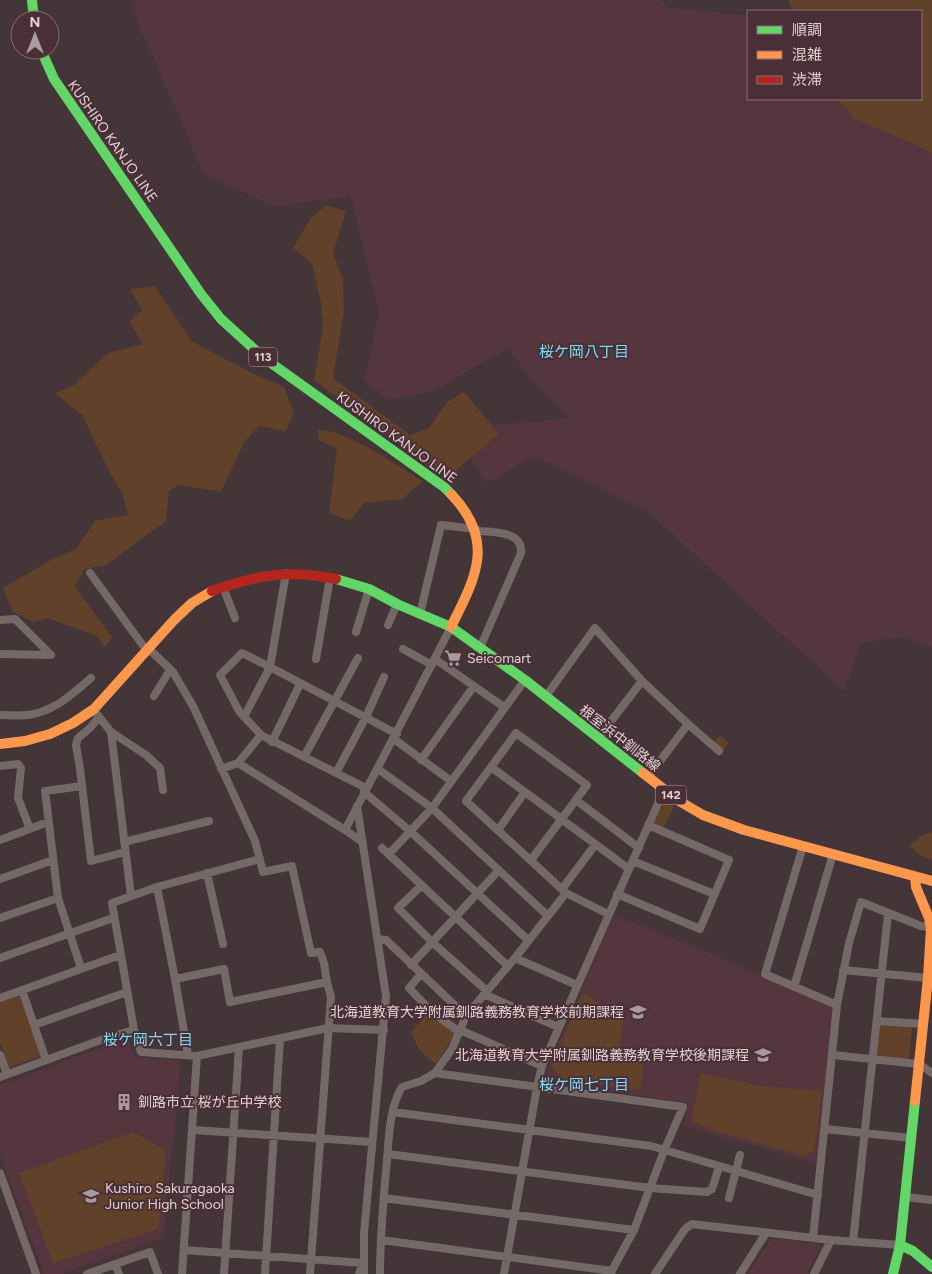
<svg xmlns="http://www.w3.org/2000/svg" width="932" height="1274" font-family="Figtree,'Noto Sans JP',sans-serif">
	<rect width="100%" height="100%" fill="#443539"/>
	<path fill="#56363e" d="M135 0H661L668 8 748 16V99H921L932 33V647L901 636 860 644 844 691 647 511 534 456 487 483 466 451 495 425 570 419 528 376 508 348 431 392 389 400 364 381 379 314 351 195 276 207 204 174 134 13Z
		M614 915 715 955 834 1008 817 1163 684 1126 688 1103 545 1083 547 1070Z
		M127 1038 135 1057 181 1061 163 1238 62 1274H44L0 1154V1085Z
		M771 1239 819 1244 821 1247 807 1274H747Z"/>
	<path fill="#614129" d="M788 0H932V154L921 147 855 119 837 99H921V11H792Z
		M326 205 346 211 333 253 343 280 344 312 333 378 410 435 429 428 447 402 464 392 499 434 447 478 314 380 323 327 321 303 312 264 293 248 310 219Z
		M155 286 191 341 252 373 284 387 294 412 285 432 260 425 244 442 221 492 178 485 169 491 166 521 106 565 85 569 75 587 112 637 105 647 97 636 47 618 33 622 12 611 3 588 49 561 76 549 95 521 128 515 122 493 109 471 82 415 55 393 74 385 108 353 143 344 129 322 142 310 130 289Z
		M317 430C345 428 398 466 423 481L402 499 364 503 350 521 329 513 337 449 319 440Z
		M720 735 729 743 723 751 713 743Z
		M663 803H667L674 807 663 829 656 825 653 820Z
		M932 832V859L925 858 909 846 924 834Z
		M586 994 623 1019 619 1052 645 1056 640 1090 562 1079 552 1067 581 997Z
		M19 995 41 1056 9 1068 0 1042V1001Z
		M428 1013 455 1034 436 1064 419 1050 411 1032Z
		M880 1024 912 1027 909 1059 877 1056Z
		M701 1073 761 1086 822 1091 814 1151 804 1156 709 1129 691 1121Z
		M133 1132 166 1151 159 1229 53 1263 19 1173Z"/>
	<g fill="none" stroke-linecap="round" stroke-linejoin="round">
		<path stroke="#756968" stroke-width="8" d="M477 531C493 532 523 531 521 553L480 648
			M90 573 147 651
			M223 587 235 618
			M420 614 441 525 476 529
			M0 620 15 619 51 655 0 654
			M388 625 397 604
			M356 632 369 589
			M149 649 173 672 193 706 255 841 263 872 292 866 311 953 320 952 324 963 327 982
			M403 649 432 665
			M316 659 330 578
			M435 659 504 707
			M154 696 170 670
			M546 696 595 628 642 681 688 724 719 751
			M96 713 111 732 146 755 160 768 163 790
			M0 715C9 715 19 716 27 715 54 712 72 694 91 678
			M99 717 90 728 78 738 76 745 80 769 91 861 125 852
			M244 717 270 667 286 573
			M111 732 131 896
			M598 738 642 681
			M394 739 451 781
			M272 742 300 684
			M304 757 358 658
			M421 760 474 686
			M238 763 345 830 361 841
			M0 766 18 764 21 768 18 798 30 829
			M491 767 629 869
			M221 769 238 763 261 735
			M378 769 432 808 548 916
			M336 773 366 717 384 677
			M648 777 688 724
			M366 788 261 735 239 711 220 675 242 653 270 667 397 734
			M364 792 410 831 528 940
			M576 800 639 848
			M357 806 386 996 364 1233V1274
			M345 830C381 762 416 695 451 627
			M498 830 525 792
			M0 840 48 822
			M124 842 209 821
			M803 846 765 974 837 1005
			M382 848 508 966
			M389 854 432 808 525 680
			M260 859 157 887 112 903 134 1030 141 1052 197 1056 328 1028 384 1030
			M531 860 587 785 516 733 466 801 566 893 608 914
			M633 861 714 894
			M207 873 223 944
			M0 879 53 860
			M421 886 398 908 432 942 487 991
			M157 887 175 979 188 1055
			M562 889 595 845
			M617 894 700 929 729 860 648 825
			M0 918 58 898
			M378 939 386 940 466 1016
			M0 958 113 918
			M515 958 577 985
			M411 965 499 870
			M81 968 58 898 45 791 82 786
			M843 970 928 978
			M421 974 409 988 430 1010 459 1032
			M175 979 224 969 230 1002 327 982 331 997 310 1274
			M794 987 833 854
			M22 990 46 1060
			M484 994 558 1027
			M0 998 120 955
			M877 1021 923 1024
			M34 1025 127 992
			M460 1030 542 1066
			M0 1055 7 1074
			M833 1055 919 1064 932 1073
			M435 1073 683 1107 664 1151 634 1230 610 1274
			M0 1077 109 1037 134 1030
			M393 1112 651 1146 818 1195
			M825 1129 911 1138
			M193 1130 372 1142
			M388 1154 650 1188 707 1192 712 1189 719 1167
			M0 1173 36 1274
			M905 1197 932 1200
			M384 1198 634 1230
			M729 1198 740 1155
			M813 1238 837 1005 849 943 861 902 921 926 932 928
			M381 1240 612 1271
			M853 1242 888 914
			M184 1250 363 1263 359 1274
			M115 1264 119 1274
			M87 1274 150 1252 158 1274
			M182 1274 197 1056
			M224 1274 239 1048
			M265 1274 280 1039
			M380 1274C380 1239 383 1205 386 1170 389 1143 388 1110 402 1087L421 1081 435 1073 452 1049 466 1016 515 958 566 893
			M504 1274 537 1087 542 1066 664 790
			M655 1274 685 1229 692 1224 831 1240 900 1245
			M740 1274 766 1233
			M814 1274 831 1240"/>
		<path stroke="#63d668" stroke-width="10" d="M32 0 34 20
			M41 50 54 79 201 294 221 319 264 358 444 487 451 494
			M336 579 369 589 397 604 451 627 525 680 643 773
			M915 1101 900 1245 913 1251 932 1267
			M893 1274 900 1245"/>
		<path stroke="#ff974d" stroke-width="10" d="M451 494C496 541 476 577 451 627
			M0 744 25 741 50 734 73 723 94 709 174 620 192 603 212 591
			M643 773 679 801 703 815 744 830 932 881
			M915 877 916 887 929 918 931 928 928 978 915 1101"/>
		<path stroke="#b3261e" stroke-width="10" d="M212 591C257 575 289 569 336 579"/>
	</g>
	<defs>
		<g id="supermarket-bare" transform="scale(1.35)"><path d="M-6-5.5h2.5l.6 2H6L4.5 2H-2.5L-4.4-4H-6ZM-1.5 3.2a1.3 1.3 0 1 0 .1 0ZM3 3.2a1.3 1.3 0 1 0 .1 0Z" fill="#ab9a9d" stroke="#4a2f36" stroke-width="2.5" paint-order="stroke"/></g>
		<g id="school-bare" transform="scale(1.35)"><path d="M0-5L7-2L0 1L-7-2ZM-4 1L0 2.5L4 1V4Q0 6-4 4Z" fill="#ab9a9d" stroke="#4a2f36" stroke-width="2.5" paint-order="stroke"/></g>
		<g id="building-bare" transform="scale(1.35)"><path d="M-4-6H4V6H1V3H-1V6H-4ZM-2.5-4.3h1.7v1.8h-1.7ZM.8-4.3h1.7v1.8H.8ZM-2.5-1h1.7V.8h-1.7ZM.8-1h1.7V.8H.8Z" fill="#ab9a9d" stroke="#4a2f36" stroke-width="2.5" paint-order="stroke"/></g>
	</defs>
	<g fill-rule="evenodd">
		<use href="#supermarket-bare" x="453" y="658"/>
		<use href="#school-bare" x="638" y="1012"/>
		<use href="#school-bare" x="763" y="1055"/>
		<use href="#building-bare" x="124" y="1102"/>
		<use href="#school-bare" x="91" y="1196"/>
	</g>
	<g text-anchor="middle" stroke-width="4" stroke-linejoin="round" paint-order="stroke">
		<g fill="#4a2f36" stroke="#b4a0a4" stroke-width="1">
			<rect x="249" y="347.5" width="28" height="19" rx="4"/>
			<rect x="656" y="785.5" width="30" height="19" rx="4"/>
		</g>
		<g font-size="12" font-weight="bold" fill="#e2d0d3">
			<text x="263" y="361">113</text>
			<text x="671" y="799">142</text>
		</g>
		<g font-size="14" fill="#e2d0d3" stroke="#4a2f36">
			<text transform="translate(113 141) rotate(55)" y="5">KUSHIRO KANJO LINE</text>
			<text transform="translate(397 437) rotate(36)" y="5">KUSHIRO KANJO LINE</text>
			<text transform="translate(620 738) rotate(38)" y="5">根室浜中釧路線</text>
		</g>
		<g font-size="14" fill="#e2d0d3" stroke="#4a2f36" text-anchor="start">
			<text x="467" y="663">Seicomart</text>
			<text x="624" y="1017" text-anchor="end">北海道教育大学附属釧路義務教育学校前期課程</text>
			<text x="749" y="1060" text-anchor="end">北海道教育大学附属釧路義務教育学校後期課程</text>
			<text x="138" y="1107">釧路市立 桜が丘中学校</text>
			<text x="105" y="1193">Kushiro Sakuragaoka<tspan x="105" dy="16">Junior High School</tspan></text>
		</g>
		<g font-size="15" fill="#7ddcfb" stroke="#4a2f36">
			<text x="584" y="357">桜ケ岡八丁目</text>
			<text x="148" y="1045">桜ケ岡六丁目</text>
			<text x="584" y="1090">桜ケ岡七丁目</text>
		</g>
	</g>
	<rect x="747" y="10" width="175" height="90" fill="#4a2f36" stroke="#876f75"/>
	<rect x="757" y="26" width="25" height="8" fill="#63d668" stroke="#876f75"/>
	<text x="792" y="35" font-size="15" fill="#e2d0d3">順調</text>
	<rect x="757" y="51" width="25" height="8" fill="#ff974d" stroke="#876f75"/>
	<text x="792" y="60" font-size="15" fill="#e2d0d3">混雑</text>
	<rect x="757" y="76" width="25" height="8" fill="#b3261e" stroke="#876f75"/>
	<text x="792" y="85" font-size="15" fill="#e2d0d3">渋滞</text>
	<g transform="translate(35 35)"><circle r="24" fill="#4a2f36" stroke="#876f75"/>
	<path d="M0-4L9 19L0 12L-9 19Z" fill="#ab9a9d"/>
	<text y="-8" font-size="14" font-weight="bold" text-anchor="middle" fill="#e2d0d3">N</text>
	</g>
</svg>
